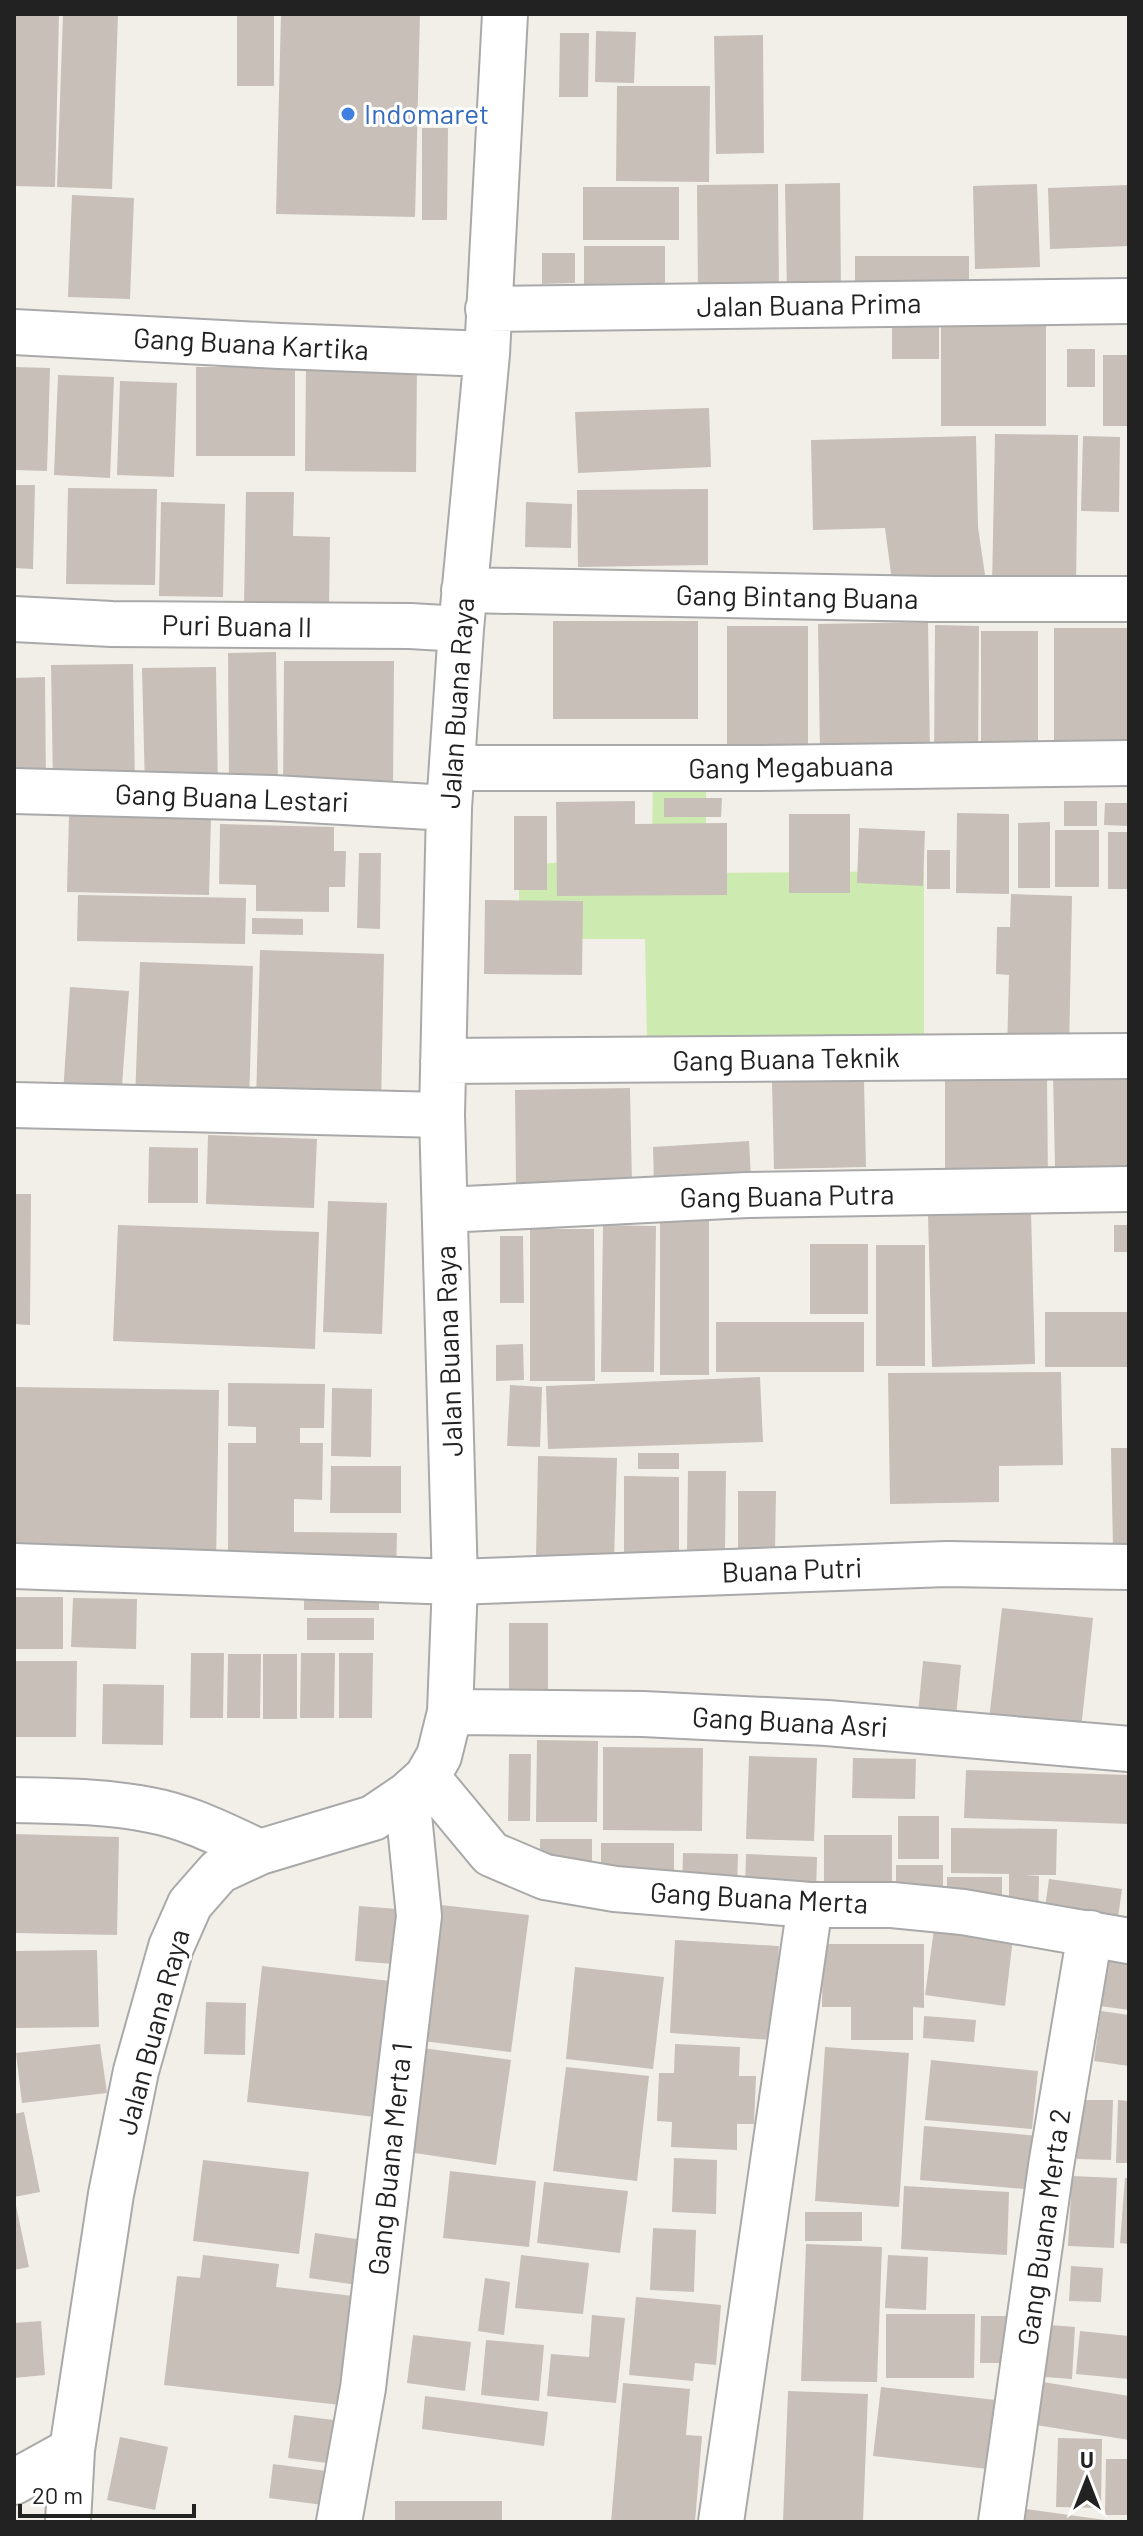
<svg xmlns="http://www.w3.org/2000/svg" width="1143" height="2536" font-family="Barlow,sans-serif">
	<rect width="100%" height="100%" fill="#f2efe9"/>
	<path fill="#cdebb0" d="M706 759V873L924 871V1039L647 1044 645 939H519V865L652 857 653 762Z"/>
	<path fill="#c7bfb8" d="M14 14H59L55 187 14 186Z
		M63 14H118L112 189 57 187Z
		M281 14H420L415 217 276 214Z
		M237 15H274V86H237Z
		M596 31 636 32 634 83 595 82Z
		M560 33H589L588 97H559Z
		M763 35 764 153 716 154 714 36Z
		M617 86H710L709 182 616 181Z
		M422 128H448L447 220H422Z
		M840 183 841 293H787L785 184Z
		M778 184 779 292 698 293 697 185Z
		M1037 184 1040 267 975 269 973 186Z
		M1129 185V246L1050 249 1048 188Z
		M583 187H679V240H583Z
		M72 195 134 198 130 299 68 297Z
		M584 246H665V283L584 284Z
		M542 253H575V283L542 284Z
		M855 256H969V290H855Z
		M892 316H939V359H892Z
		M941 326H1046V426H941Z
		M1067 349H1095V387H1067Z
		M1103 355H1129V426H1103Z
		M306 363 417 364 416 472 305 471Z
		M14 367 50 368 47 471 14 470Z
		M196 367H295V456H196Z
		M58 375 114 377 110 478 54 475Z
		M120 381 177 383 174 477 117 475Z
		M709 408 711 467 578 473 575 412Z
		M995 434 1078 435 1076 588 992 587Z
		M976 436 978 527 986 582 894 596 885 528 813 530 811 440Z
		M1083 436 1120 437 1119 512 1081 511Z
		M14 485H35L33 569 14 568Z
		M68 488 157 489 155 585 66 584Z
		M708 489V565L578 567 577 490Z
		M246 492H294L293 536 330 537 329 608 244 606Z
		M161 502 225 504 223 597 159 596Z
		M526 502 572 504 571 548 525 547Z
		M553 621H698V719H553Z
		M928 622 930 753 820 755 818 624Z
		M935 625 979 626 978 762H934Z
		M727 626H808V758H727Z
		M1054 628H1129V741H1054Z
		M981 631H1038V747H981Z
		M276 652 278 785 229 786 228 653Z
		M284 661H394L393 790 283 789Z
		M133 664 135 783 53 784 51 665Z
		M216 667 218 788 145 789 142 668Z
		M45 677 46 785H14V678Z
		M664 798H722L721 817H664Z
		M635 801V824L727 823V895L557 896 556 802Z
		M1064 801H1097V826H1064Z
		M1105 803H1129V826L1104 825Z
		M957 813 1009 814V894L956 893Z
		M69 814 211 817 209 895 67 892Z
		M789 814H850V893H789Z
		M514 816H547V890H514Z
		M1050 822V888H1018V823Z
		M220 824 334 827V851H346L345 887H329V912L256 911V885L219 884Z
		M859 828 925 831 923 886 857 883Z
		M1055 830H1099V887H1055Z
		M1108 832H1129V889H1108Z
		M927 850H950V889H927Z
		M359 853H381L380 929 357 928Z
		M1011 894 1072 896 1069 1054 1007 1052 1009 975 996 974 997 927H1010Z
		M78 895 246 898 245 944 77 941Z
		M485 900 583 901 582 975 484 974Z
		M252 918 303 919V935L252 934Z
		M260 950 384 954 381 1106 256 1103Z
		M140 962 253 966 249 1104 135 1100Z
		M70 987 129 991 121 1099 63 1094Z
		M1129 1073V1166L1055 1167 1053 1074Z
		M1047 1076 1048 1181H945V1077Z
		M864 1080 866 1167 774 1169 772 1082Z
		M630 1088 632 1185 516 1187 515 1090Z
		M208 1135 317 1139 314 1208 206 1204Z
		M749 1141 751 1178 654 1183 653 1147Z
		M149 1147 198 1148V1203H148Z
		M14 1194H31L30 1325 14 1324Z
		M328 1201 387 1203 382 1334 323 1332Z
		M1031 1212 1035 1364 932 1367 928 1214Z
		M660 1219H709V1375H660Z
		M118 1225 319 1232 315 1349 113 1341Z
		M603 1225 656 1226 654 1372H601Z
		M1114 1225H1129V1252H1114Z
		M530 1229H594L595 1381H530Z
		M500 1236H523L524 1303H500Z
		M810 1244H868V1314H810Z
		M876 1245H925V1366H876Z
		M1045 1312H1129V1367H1045Z
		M716 1322H864V1372H716Z
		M523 1344 524 1380 496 1381V1345Z
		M1061 1372 1063 1465 999 1466V1502L890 1504 888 1373Z
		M760 1377 763 1442 548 1449 546 1386Z
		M228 1383 325 1384 324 1428H300V1443H323L322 1500 294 1499V1532L397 1533 396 1574 228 1568V1443H256V1427L228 1426Z
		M510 1385 542 1387 540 1447 507 1446Z
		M14 1387 219 1390 216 1563 14 1560Z
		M332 1388 372 1389 371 1457 331 1456Z
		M1111 1448H1129V1549H1113Z
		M638 1453H679V1469H638Z
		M538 1456 617 1458 614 1561 536 1560Z
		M331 1466H401V1513H330Z
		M688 1471H726L725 1553H687Z
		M624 1476 679 1477V1559H624Z
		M738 1491H776L775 1552 738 1551Z
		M304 1585H379V1610H304Z
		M14 1597H63V1649H14Z
		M73 1598 137 1599 136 1649 71 1647Z
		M1002 1608 1093 1618 1080 1738 988 1728Z
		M307 1618H374V1640H307Z
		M509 1623H548V1701H509Z
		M191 1653H224L223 1718H190Z
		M301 1653H335L334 1718H300Z
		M339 1653H373L372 1718H339Z
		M228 1654H261L260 1718H227Z
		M263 1654H297V1719H263Z
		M14 1661H77L76 1737H14Z
		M923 1661 961 1665 956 1717 918 1714Z
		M103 1684 164 1685 163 1745 102 1744Z
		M537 1740 598 1741 597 1822H536Z
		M603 1747 703 1748 702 1831 603 1830Z
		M509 1754H531L530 1821H508Z
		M749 1756 817 1758 814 1841 746 1839Z
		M853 1758 916 1759 915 1799 852 1798Z
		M966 1770 1129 1775V1824L964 1818Z
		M898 1816H939V1859H898Z
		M951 1828 1057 1829 1056 1875H1025L1039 1876 1038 1919 1009 1918V1874L951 1873Z
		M14 1834 119 1837 117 1935 14 1933Z
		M824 1835H892V1898H824Z
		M540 1839H592V1870H540Z
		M601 1843H674V1878H601Z
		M683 1853 738 1854 737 1889 682 1887Z
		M746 1854 817 1857 816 1894 745 1891Z
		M896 1865H943V1899H896Z
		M947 1877H1002V1909L947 1908Z
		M1049 1879 1122 1889 1116 1932 1043 1922Z
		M432 1904 529 1915 511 2052 415 2040Z
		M359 1906 410 1910 406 1965 355 1961Z
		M934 1929 1013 1938 1005 2006 925 1995Z
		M675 1940 779 1946 773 2040 670 2033Z
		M823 1944H924V2008L913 2007V2040H851V2007H822Z
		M97 1950 99 2027 14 2028V1951Z
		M1107 1957 1129 1960V2010L1100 2006Z
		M262 1966 390 1981 375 2117 247 2102Z
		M575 1967 664 1977 653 2069 566 2059Z
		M206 2002 246 2003 245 2055 204 2054Z
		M1101 2011 1129 2015V2066L1094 2061Z
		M924 2016 976 2020 974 2042 923 2038Z
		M100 2044 107 2093 22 2103 16 2053Z
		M675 2044 740 2047 739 2076H756L754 2124H737V2150L671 2147 672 2122 657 2121 659 2073H674Z
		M415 2047 511 2060 496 2165 401 2151Z
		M825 2047 909 2053 899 2207 815 2201Z
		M931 2060 1038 2071 1032 2129 925 2120Z
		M566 2067 649 2076 637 2181 553 2171Z
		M1079 2100H1113L1111 2160 1077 2159Z
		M1118 2100 1129 2101V2163H1116Z
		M24 2112 40 2192 14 2197V2114Z
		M924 2126 1040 2136 1036 2190 920 2180Z
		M674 2158 717 2160 716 2214 672 2212Z
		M203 2160 309 2172 299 2254 193 2241Z
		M450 2171 536 2181 529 2247 443 2238Z
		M1072 2176 1117 2178 1114 2248 1068 2246Z
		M1125 2178H1129V2244L1120 2243Z
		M544 2182 628 2191 620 2253 537 2243Z
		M904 2186 1009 2192 1007 2255 901 2249Z
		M15 2201 29 2267 14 2270V2202Z
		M805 2212H862V2241H805Z
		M653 2228 696 2230 694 2292 650 2290Z
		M315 2233 370 2241 364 2286 309 2278Z
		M806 2244 882 2247 877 2382 801 2381Z
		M203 2255 279 2264 276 2287 371 2298 358 2407 164 2385 177 2276 200 2278Z
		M521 2255 589 2263 583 2314 515 2308Z
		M888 2255 928 2257 926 2310 885 2308Z
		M1071 2266 1103 2268 1101 2302 1069 2301Z
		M485 2278 510 2282 504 2335 478 2331Z
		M636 2297 721 2305 716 2365 695 2363 693 2381 629 2375Z
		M886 2314H975L974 2378H886Z
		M592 2315 625 2318 616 2403 547 2396 551 2354 589 2357Z
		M981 2316H1012V2363H980Z
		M41 2321 45 2375 14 2378V2323Z
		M1049 2325 1075 2327 1072 2379 1045 2377Z
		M1080 2331 1129 2336V2379L1076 2374Z
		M413 2335 471 2342 465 2391 407 2383Z
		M486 2340 544 2345 539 2401 481 2395Z
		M1043 2382 1129 2396V2440L1036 2425Z
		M623 2383 690 2389 686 2435 702 2436 695 2522H611Z
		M881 2387 996 2400 988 2469 873 2456Z
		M788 2391 868 2394 863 2522H783Z
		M425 2396 548 2412 544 2446 422 2429Z
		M294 2415 349 2422 343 2465 288 2458Z
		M120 2437 168 2447 155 2510 107 2500Z
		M1058 2438 1102 2439 1101 2508 1056 2507Z
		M1106 2459H1129V2515H1105Z
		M273 2464 342 2473 339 2507 269 2498Z
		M395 2501H502V2522H395Z
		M1026 2509 1105 2520 1104 2522H1024Z"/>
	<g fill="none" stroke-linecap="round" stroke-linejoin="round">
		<g stroke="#a9a9a9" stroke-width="48">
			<path id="minor" d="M488 309 1129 301
				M14 332 280 346 487 354
				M464 590 933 599H1129
				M14 619 112 624 410 626 461 629
				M452 768H760L1129 763
				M14 791 273 798 449 808
				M443 1061 1129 1056
				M14 1105 442 1115
				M445 1210 747 1195 1129 1189
				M14 1566 455 1582 947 1564 1129 1567
				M450 1712 643 1714 827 1723 1129 1749
				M427 1777 491 1854 545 1877 615 1889 810 1905H892L963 1912 1129 1941
				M14 1800C60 1801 105 1801 150 1810 189 1817 225 1836 260 1852
				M14 2482 72 2450
				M68 2522 72 2450 111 2194 136 2071 171 1947 190 1904 219 1871 260 1852 373 1818 407 1795 427 1777 439 1756 450 1712 455 1582 442 1115 449 808 461 629 487 354 505 14
				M339 2522 363 2388 419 1916 407 1795
				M721 2522 810 1905
				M1001 2522 1051 2166 1090 1933"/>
		</g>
		<use href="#minor" stroke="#fff" stroke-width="44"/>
	</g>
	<circle fill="#3f7fe0" stroke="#fff" stroke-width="3" cx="348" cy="114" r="8"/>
	<g text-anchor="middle" stroke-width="6" stroke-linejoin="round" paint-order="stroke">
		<g font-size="28" fill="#366cbe" stroke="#fff" text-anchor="start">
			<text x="364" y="124">Indomaret</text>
		</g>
		<g font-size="28" fill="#222" stroke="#fff">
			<text transform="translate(809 305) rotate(-1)" y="10">Jalan Buana Prima</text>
			<text transform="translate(251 344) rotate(3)" y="10">Gang Buana Kartika</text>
			<text transform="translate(797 597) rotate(1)" y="10">Gang Bintang Buana</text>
			<text transform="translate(237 626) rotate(1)" y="10">Puri Buana II</text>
			<text transform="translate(457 703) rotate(-86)" y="10">Jalan Buana Raya</text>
			<text transform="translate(791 767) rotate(-1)" y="10">Gang Megabuana</text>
			<text transform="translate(232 798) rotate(2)" y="10">Gang Buana Lestari</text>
			<text transform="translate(786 1059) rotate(-1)" y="10">Gang Buana Teknik</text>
			<text transform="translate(787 1196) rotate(-1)" y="10">Gang Buana Putra</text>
			<text transform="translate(449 1351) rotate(-92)" y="10">Jalan Buana Raya</text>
			<text transform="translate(792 1570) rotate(-2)" y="10">Buana Putri</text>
			<text transform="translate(790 1722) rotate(3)" y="10">Gang Buana Asri</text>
			<text transform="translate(759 1898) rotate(3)" y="10">Gang Buana Merta</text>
			<text transform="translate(153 2032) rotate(-75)" y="10">Jalan Buana Raya</text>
			<text transform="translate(390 2159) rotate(-84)" y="10">Gang Buana Merta 1</text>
			<text transform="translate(1044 2227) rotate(-82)" y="10">Gang Buana Merta 2</text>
		</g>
	</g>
	<rect width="1143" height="2536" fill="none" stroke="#222222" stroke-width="32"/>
	<g transform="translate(1087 2480)" stroke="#ffffff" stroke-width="6" paint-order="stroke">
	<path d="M0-6L14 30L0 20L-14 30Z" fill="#222222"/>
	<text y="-12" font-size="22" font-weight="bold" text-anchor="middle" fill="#222222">U</text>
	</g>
	<path d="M20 2504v12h174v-12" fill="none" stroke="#222222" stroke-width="4"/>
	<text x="32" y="2504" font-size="24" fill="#222222" stroke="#ffffff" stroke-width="6" paint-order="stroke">20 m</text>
</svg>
